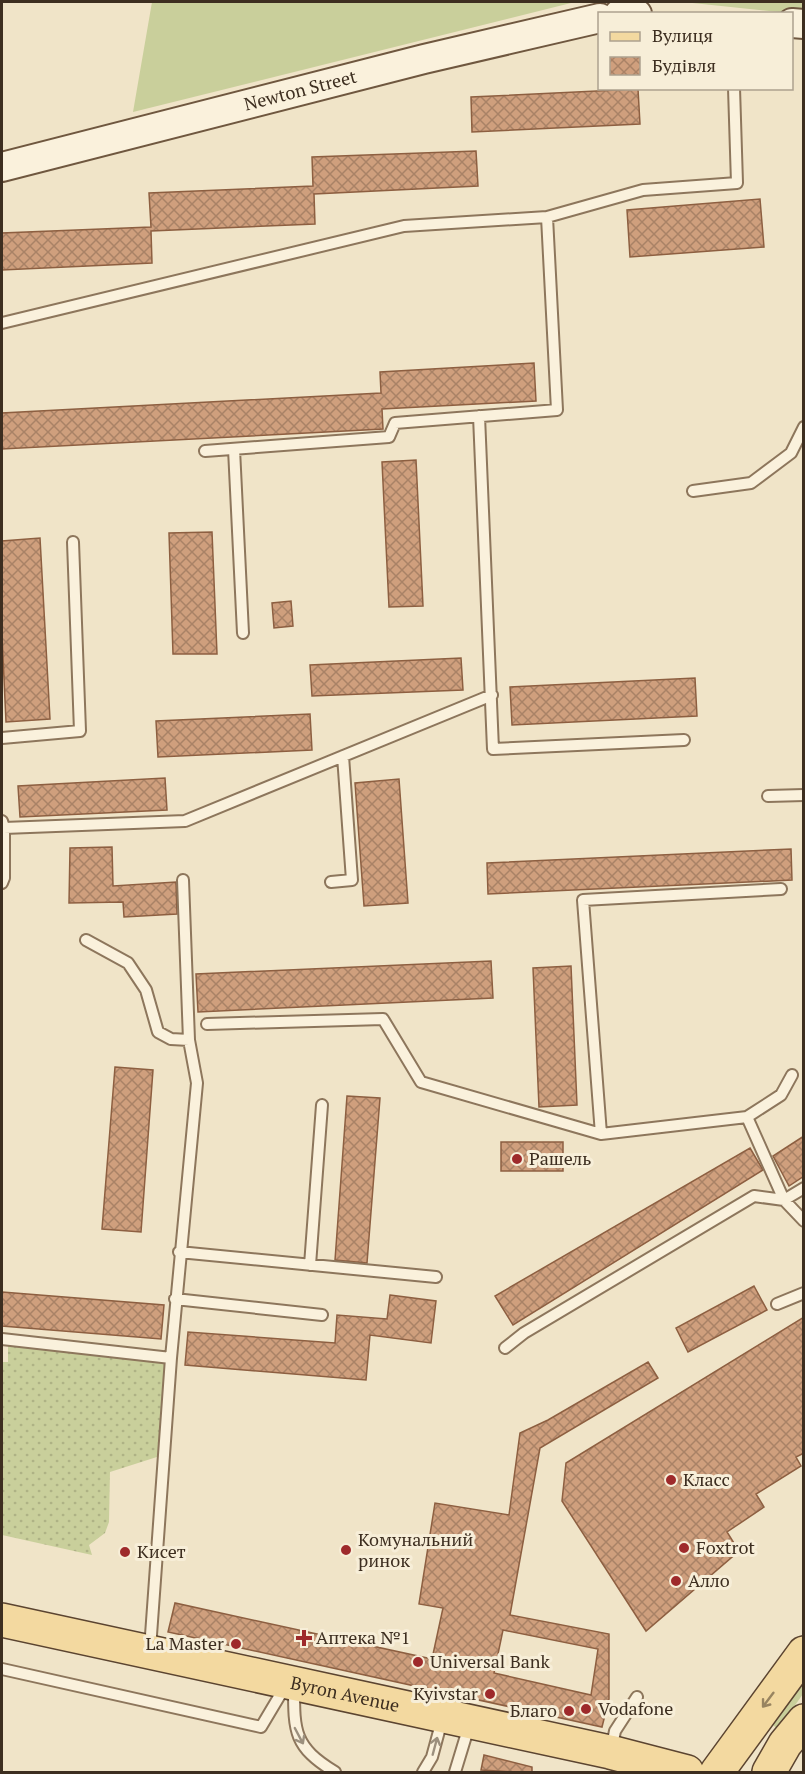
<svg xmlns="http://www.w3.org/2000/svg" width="805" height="1774" font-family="'PT Serif',serif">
	<defs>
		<pattern id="garden-dots" width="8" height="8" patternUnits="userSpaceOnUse" patternTransform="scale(1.5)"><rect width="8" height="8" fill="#c9cf9b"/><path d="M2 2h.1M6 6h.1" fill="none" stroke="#aeb285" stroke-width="1.8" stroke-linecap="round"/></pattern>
		<pattern id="building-cross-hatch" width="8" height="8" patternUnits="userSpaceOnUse" patternTransform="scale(1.5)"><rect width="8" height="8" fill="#cf9f7d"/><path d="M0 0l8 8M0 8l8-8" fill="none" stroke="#a98266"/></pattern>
	</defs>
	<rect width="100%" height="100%" fill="#f0e4c8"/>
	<path fill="#c9cf9b" d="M152 2H575L133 112Z
		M683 2H803V15L788 13Z
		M803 1679V1694L778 1729 770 1723Z"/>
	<path fill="url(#garden-dots)" d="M8 1345 167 1363 160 1456 110 1472 109 1522 105 1533 89 1545 92 1555 2 1535V1362H8Z"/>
	<path fill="url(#building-cross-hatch)" stroke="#8d5f41" stroke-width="1.5" fill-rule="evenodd" d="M638 89 640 124 472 132 471 97Z
		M476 151 478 186 314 194 315 224 151 231 152 263 2 270V233L151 227 149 193 313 186 312 157Z
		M760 199 764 247 630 257 627 210Z
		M534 363 536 401 382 409 383 429 2 449V413L381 393 380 372Z
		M416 460 423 606 389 607 382 462Z
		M212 532 217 654H173L169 533Z
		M40 538 50 719 6 722 2 636V541Z
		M291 601 293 626 274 628 272 603Z
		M461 658 463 690 312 696 310 665Z
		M695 678 697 716 512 725 510 687Z
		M310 714 312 750 158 757 156 721Z
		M165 778 167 810 20 817 18 786Z
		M399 779 408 903 364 906 355 783Z
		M112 847 113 886 176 882 177 914 124 917 123 902 69 903 70 848Z
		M791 849 792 880 488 894 487 863Z
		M491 961 493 998 198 1012 196 974Z
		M571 966 577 1105 539 1107 533 968Z
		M115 1067 153 1070 141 1232 102 1229Z
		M347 1096 380 1098 367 1263 335 1260Z
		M804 1136V1176L789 1186 773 1156Z
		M501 1142H563V1171H501Z
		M750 1148 763 1170 513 1325 495 1296Z
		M754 1286 767 1310 688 1352 676 1328Z
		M2 1292 164 1305 161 1339 2 1326Z
		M390 1295 436 1301 431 1343 370 1335 366 1380 185 1365 188 1332 335 1343 337 1315 387 1319Z
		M804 1317V1453L796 1457 801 1466 756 1494 764 1507 727 1532 739 1551 646 1631 562 1501 566 1463Z
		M648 1362 658 1378 540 1448 510 1615 609 1634V1699L602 1727 168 1632 175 1603 432 1659 443 1608 419 1604 435 1503 509 1515 520 1433 548 1420ZM503 1630 598 1649 591 1695 494 1673Z
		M484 1755 532 1767V1773L481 1770Z"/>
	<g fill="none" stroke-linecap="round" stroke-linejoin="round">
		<g stroke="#8d765c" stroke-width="14">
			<path id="lane" d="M2 323 404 226 547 217 643 190 737 183 734 88
				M479 416 493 749 684 740
				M234 449 243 633
				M205 451 389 437 395 423 557 410 547 217
				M693 491 751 483 791 453 804 427
				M2 738 80 731 73 542
				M768 796 804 795
				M2 821 4 828V878L2 883
				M4 828 185 821 492 695
				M331 882 352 880 343 756
				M781 889 583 900 601 1134 747 1117 784 1200 804 1221
				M86 940 128 963 146 990 158 1032 171 1039 189 1040
				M207 1024 383 1019 421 1082 601 1134
				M747 1117 781 1095 792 1075
				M179 1252 436 1277
				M310 1265 322 1105
				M175 1299 322 1315
				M777 1304 804 1293
				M2 1339 171 1358 150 1649
				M505 1348 524 1333 754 1196 784 1200 804 1188
				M171 1358 197 1083 189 1040 183 880
				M2 1669 261 1727 286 1685
				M294 1687C294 1732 294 1747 335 1772
				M611 1750 615 1731 637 1697
				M423 1772 432 1757 442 1720
				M455 1772 469 1726"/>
		</g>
		<g stroke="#6f573f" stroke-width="32">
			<g id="secondary">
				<path d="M619 14H637"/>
				<path d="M792 23 804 24"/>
				<path id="s1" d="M2 167 424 59 600 18"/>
			</g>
		</g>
		<g stroke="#5b4430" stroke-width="36">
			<g id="primary">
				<path id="s2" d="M2 1620 610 1752 687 1772"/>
				<path d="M717 1772 804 1653"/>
				<path d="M769 1772 785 1744 804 1721"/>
			</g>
		</g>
		<use href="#lane" stroke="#faf1dc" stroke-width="10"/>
		<use href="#secondary" stroke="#faf1dc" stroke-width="28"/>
		<use href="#primary" stroke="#f3d9a0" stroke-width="33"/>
	</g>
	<defs><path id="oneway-shaft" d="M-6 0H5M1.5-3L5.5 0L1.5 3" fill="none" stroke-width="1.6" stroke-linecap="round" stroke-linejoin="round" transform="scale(1.5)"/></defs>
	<use stroke="#988460" href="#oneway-shaft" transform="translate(768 1700) rotate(127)"/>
	<g stroke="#9c907e">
		<use href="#oneway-shaft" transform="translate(299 1736) rotate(62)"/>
		<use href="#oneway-shaft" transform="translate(435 1746) rotate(-75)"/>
	</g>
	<g fill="#9e2a2b" stroke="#f7eed8" stroke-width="2">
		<circle cx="517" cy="1159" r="6"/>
		<circle cx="671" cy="1480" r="6"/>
		<circle cx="684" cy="1548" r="6"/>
		<circle cx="346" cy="1550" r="6"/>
		<circle cx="125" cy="1552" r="6"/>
		<circle cx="676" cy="1581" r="6"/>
		<path d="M301 1629h6v6h6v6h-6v6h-6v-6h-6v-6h6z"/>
		<circle cx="236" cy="1644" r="6"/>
		<circle cx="418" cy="1662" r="6"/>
		<circle cx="490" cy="1694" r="6"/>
		<circle cx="586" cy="1709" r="6"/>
		<circle cx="569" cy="1711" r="6"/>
	</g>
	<g text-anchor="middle" stroke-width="6" stroke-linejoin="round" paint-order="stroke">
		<g font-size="18" fill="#3d2e20" stroke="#f7eed8">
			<text dy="6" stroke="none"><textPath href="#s1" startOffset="308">Newton Street</textPath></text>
			<text dy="6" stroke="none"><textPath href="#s2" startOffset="351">Byron Avenue</textPath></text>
		</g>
		<g font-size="18" fill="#3d2e20" stroke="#f7eed8" text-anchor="start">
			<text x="529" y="1165">Рашель</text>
			<text x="683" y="1486">Класс</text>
			<text x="358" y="1546">Комунальний<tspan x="358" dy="21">ринок</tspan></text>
			<text x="696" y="1554">Foxtrot</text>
			<text x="137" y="1558">Кисет</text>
			<text x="688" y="1587">Алло</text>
			<text x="316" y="1644">Аптека №1</text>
			<text x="224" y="1650" text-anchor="end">La Master</text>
			<text x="430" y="1668">Universal Bank</text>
			<text x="478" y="1700" text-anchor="end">Kyivstar</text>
			<text x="598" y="1715">Vodafone</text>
			<text x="557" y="1717" text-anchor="end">Благо</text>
		</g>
	</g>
	<rect width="805" height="1774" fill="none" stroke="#3d2e20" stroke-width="6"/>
	<rect x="598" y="12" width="195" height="78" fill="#f7eed8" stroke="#ada18e" stroke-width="1.5"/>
	<rect x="610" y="32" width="30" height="9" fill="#f3d9a0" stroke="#ada18e" stroke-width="1.5"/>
	<text x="652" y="42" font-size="18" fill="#3d2e20">Вулиця</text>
	<rect x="610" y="57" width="30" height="18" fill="url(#building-cross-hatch)" stroke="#ada18e" stroke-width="1.5"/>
	<text x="652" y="72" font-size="18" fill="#3d2e20">Будівля</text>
</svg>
